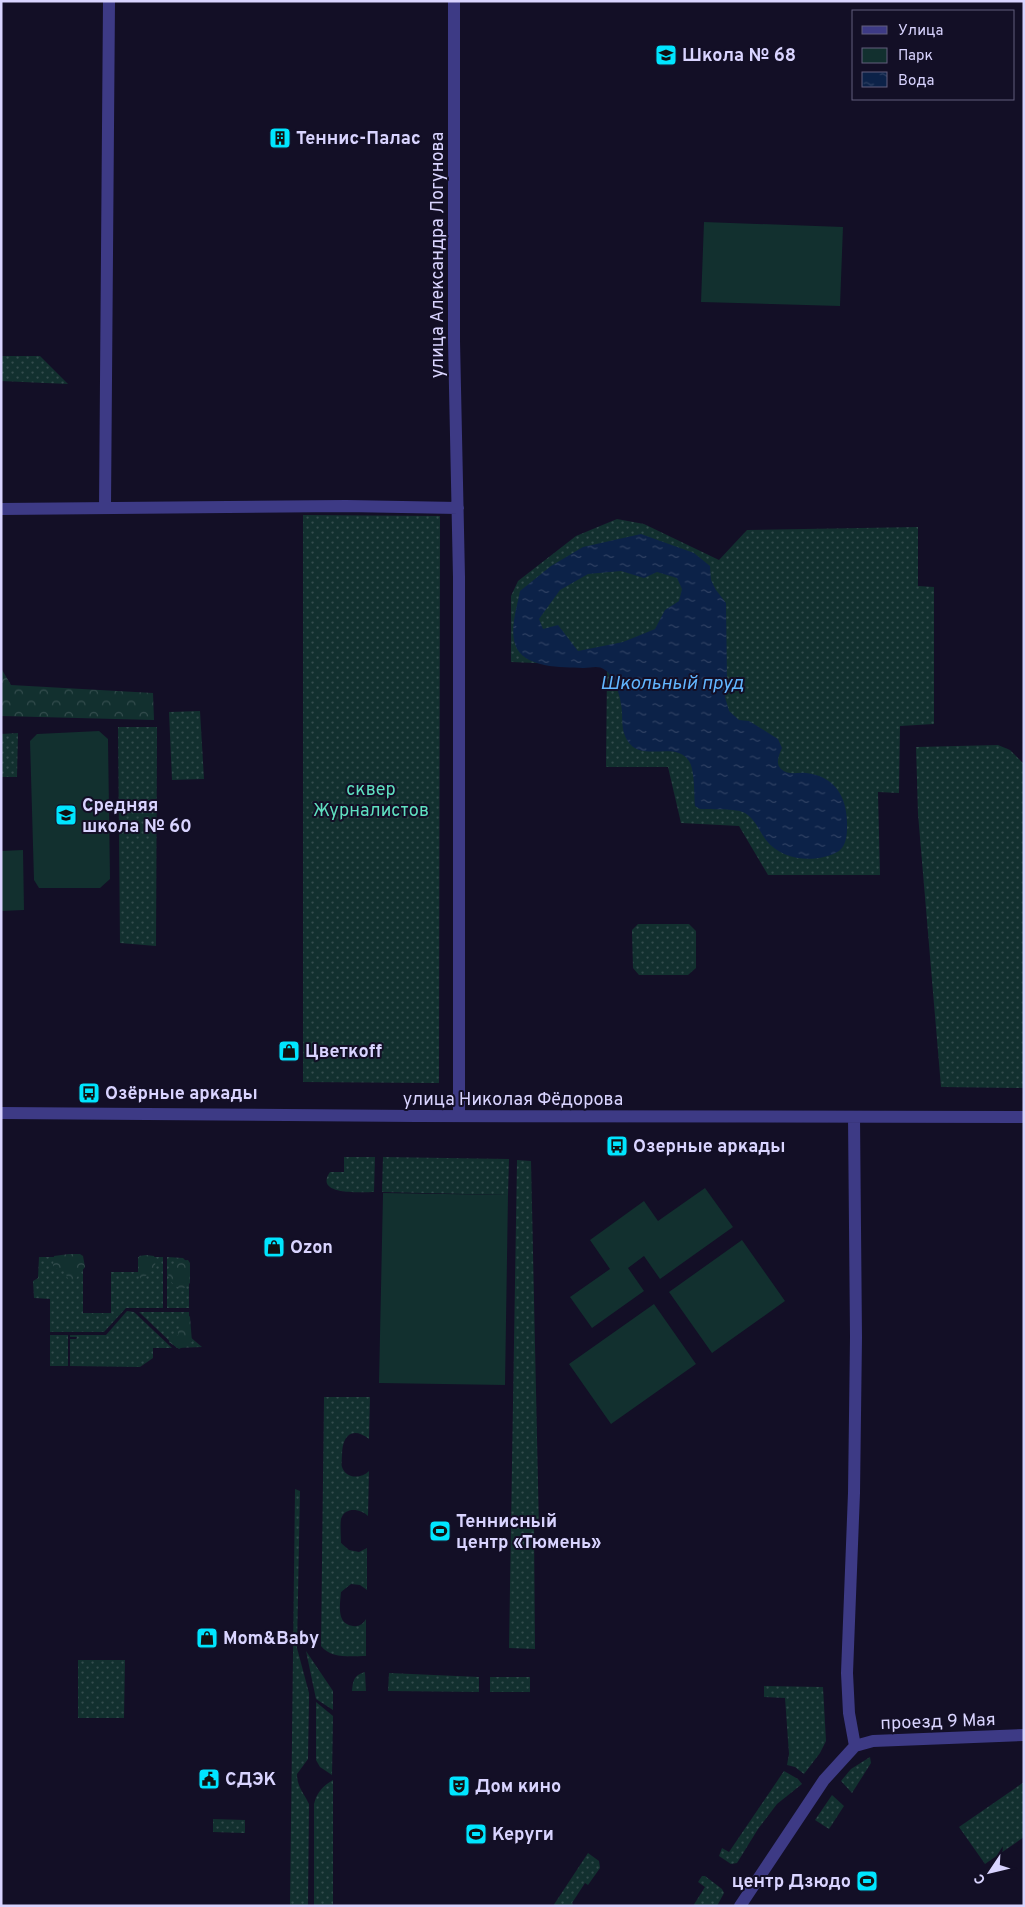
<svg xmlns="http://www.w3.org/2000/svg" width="1025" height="1907" font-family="Overpass,sans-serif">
	<defs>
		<pattern id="green-dots" width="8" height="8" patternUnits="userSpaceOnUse" patternTransform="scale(1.25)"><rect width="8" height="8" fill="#12302f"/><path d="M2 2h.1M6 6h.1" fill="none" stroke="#344d4e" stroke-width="1.8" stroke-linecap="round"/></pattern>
		<pattern id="forest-crowns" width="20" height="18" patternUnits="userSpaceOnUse" patternTransform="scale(1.25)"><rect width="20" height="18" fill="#12302f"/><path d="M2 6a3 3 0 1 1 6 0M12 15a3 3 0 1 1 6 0" fill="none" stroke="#344d4e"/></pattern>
		<pattern id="water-ripples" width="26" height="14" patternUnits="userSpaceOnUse" patternTransform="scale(1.25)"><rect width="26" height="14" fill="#0c2248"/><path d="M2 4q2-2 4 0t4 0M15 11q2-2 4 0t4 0" fill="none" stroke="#2f4163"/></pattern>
	</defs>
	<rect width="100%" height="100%" fill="#130f26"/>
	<path fill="url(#green-dots)" d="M1 356H40L68 384 1 381Z
		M303 515 440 516 439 1083 303 1082Z
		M617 519 644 524 719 560 747 530 918 527V586L934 587V724L900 726 899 793 878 792 880 875H768L739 826 681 823 668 767H606L607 666 511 662V596L518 581 576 536Z
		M200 711 204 779 172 780 169 712Z
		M118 727H157L156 946 120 943Z
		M18 733 17 777H1V734Z
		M998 745 1010 750 1024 764V1088L941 1087 918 814 916 747Z
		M638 924H689L696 931V968L688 975H639L633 968 632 930Z
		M344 1157H375L374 1192C363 1192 313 1196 330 1172H344Z
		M383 1157 509 1159 508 1195 382 1192Z
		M517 1160 531 1161 539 1529H534L535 1649 509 1648Z
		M39 1257H83V1313H111V1272H138V1257H163V1308H126L104 1332H50V1299L34 1298 33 1281 38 1278Z
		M167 1257 183 1258 189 1264V1308H167Z
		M127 1311 134 1312 172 1348H153V1358L140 1367 70 1366V1339H76L77 1337H70V1335H106Z
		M139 1312H189V1336L202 1347 177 1348Z
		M50 1335H68V1366H50Z
		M324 1397H370L369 1439C352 1426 342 1436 342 1455 342 1459 341 1464 342 1467 346 1479 361 1479 369 1471L368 1516C361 1509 345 1506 341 1519 340 1526 341 1536 341 1543L349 1550 359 1552 367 1548V1590L360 1585 351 1584 341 1592C340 1605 336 1624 353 1626 359 1627 363 1624 366 1619V1656C351 1656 331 1659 321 1646Z
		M295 1489 300 1491 297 1648 309 1693V1701L308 1759 297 1774C297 1787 304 1793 309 1804L308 1906H290Z
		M306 1651 333 1691V1710L316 1699Z
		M78 1660H125L124 1718H78Z
		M365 1672 366 1691H352C353 1680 354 1675 365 1672Z
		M389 1673 479 1677V1692L388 1691Z
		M490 1677H530V1692H490Z
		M764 1686 823 1687 826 1741 820 1753 804 1774 795 1767 787 1765 789 1754 785 1698 764 1697Z
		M316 1702 333 1716 332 1775 320 1767 316 1760Z
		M870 1757 871 1763 852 1793 841 1781 851 1769Z
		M784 1771 798 1779 802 1784 777 1804 758 1829 737 1863 731 1864 719 1856 722 1848 729 1852Z
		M333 1780V1906H314V1804C317 1792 323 1786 333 1780Z
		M1024 1782V1837L985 1864 959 1827Z
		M832 1795 844 1806 829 1829 815 1820Z
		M213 1819 245 1820V1833L213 1832Z
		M588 1853 599 1861 600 1868 588 1885 585 1883 572 1903 574 1906H553Z
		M702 1876H705L722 1889 724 1893 717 1906H693L705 1887 698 1882Z"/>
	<path fill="url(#forest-crowns)" d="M1 668 11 685 153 693 154 720 1 716Z
		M69 1254H80L83 1256 85 1267 74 1281H69L64 1270H59L53 1266 54 1256Z
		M146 1255 154 1256C159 1268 150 1273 141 1279L139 1275V1256Z
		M188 1260 190 1263V1283L183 1289C174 1287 169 1281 168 1273L177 1261Z
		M187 1313 190 1317 192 1342 179 1349 169 1342 170 1337 178 1335V1330L181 1326 178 1322Z"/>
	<path fill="#12302f" d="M704 222 843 227 840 306 701 302Z
		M99 731 108 739 110 879 100 888H39L34 880 30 741 37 734Z
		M23 850 24 910 1 911V851Z
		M705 1188 733 1227 660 1279 644 1256 628 1268 644 1291 592 1328 570 1297 610 1269 590 1240 644 1201 658 1221Z
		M383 1193 508 1195 505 1385 379 1383Z
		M742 1240 785 1301 712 1353 669 1292Z
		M654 1304 696 1364 611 1424 569 1364Z"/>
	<path fill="url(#water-ripples)" fill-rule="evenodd" d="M641 534 694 553 710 566 711 580 716 590 726 603 727 682 725 697 729 711 739 720 749 721 778 739 782 748C779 755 775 763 781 769 789 776 797 772 806 773 836 776 848 799 847 827 847 835 846 846 839 851 817 864 782 861 766 840 759 831 756 820 745 813 737 808 711 810 700 809L695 806C694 795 695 770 689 761 676 741 645 761 630 744 619 730 624 719 621 704 620 694 613 675 605 670 598 665 592 668 583 668 563 667 523 669 515 644 510 628 517 607 520 591L551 566 583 547ZM621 571 644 578 657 572 677 578 682 589 679 601 665 610 655 629 623 642 578 651 558 625 543 629 539 619 560 590 588 574Z"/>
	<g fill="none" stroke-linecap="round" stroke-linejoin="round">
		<path stroke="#3d3a85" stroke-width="12" d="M454 1V341L459 577V1116
			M105 507 109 1
			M1 509 346 506 458 508
			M1 1113 417 1116 1024 1117
			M854 1117 856 1337 854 1493 847 1673 849 1713 855 1746
			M855 1746 873 1741 1024 1735
			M740 1906 824 1780 855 1746"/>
	</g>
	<defs>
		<g id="school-square" transform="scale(1.125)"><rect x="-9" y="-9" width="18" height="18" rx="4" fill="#00e5ff" stroke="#130f26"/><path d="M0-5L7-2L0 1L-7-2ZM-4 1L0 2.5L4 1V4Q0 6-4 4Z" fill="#111"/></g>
		<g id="building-square" transform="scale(1.125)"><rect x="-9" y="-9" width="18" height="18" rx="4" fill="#00e5ff" stroke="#130f26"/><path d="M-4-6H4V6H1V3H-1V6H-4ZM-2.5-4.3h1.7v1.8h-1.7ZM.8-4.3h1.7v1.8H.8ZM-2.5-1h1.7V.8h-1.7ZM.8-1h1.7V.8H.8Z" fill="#111"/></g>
		<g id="shop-square" transform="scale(1.125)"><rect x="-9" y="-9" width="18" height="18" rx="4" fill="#00e5ff" stroke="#130f26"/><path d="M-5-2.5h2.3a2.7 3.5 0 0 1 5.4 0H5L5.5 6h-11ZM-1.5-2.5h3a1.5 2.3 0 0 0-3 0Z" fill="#111"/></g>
		<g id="bus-square" transform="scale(1.125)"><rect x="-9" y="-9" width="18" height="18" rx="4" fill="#00e5ff" stroke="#130f26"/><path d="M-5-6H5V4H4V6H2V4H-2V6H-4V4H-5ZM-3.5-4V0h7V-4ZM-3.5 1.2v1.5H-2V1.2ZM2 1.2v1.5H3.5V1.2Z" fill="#111"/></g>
		<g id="stadium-square" transform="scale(1.125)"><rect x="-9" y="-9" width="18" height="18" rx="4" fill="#00e5ff" stroke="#130f26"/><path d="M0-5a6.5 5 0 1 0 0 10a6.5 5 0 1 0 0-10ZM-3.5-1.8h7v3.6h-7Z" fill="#111"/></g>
		<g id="civic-square" transform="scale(1.125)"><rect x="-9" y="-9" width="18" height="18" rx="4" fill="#00e5ff" stroke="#130f26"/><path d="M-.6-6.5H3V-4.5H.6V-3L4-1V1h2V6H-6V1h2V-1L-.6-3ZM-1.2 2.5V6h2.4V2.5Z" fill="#111"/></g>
		<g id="theatre-square" transform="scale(1.125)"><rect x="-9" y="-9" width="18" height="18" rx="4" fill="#00e5ff" stroke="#130f26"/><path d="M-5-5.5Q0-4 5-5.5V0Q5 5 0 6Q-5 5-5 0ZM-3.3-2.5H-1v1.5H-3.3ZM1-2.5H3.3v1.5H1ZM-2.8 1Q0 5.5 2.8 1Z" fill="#111"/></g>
	</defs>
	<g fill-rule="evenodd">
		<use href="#school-square" x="666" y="55"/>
		<use href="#building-square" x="280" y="138"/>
		<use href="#school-square" x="66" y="815"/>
		<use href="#shop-square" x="289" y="1051"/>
		<use href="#bus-square" x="89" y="1093"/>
		<use href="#bus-square" x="617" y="1146"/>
		<use href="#shop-square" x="274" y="1247"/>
		<use href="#stadium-square" x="440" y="1531"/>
		<use href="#shop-square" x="207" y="1638"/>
		<use href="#civic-square" x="209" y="1779"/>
		<use href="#theatre-square" x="459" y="1786"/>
		<use href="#stadium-square" x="476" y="1834"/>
		<use href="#stadium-square" x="867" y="1881"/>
	</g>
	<g text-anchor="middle" stroke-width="4" stroke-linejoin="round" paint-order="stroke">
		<g font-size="18" font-weight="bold" fill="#d9d4ff" stroke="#130f26" text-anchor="start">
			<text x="682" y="61">Школа № 68</text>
			<text x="296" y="144">Теннис-Палас</text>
			<text x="82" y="811">Средняя<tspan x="82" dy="21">школа № 60</tspan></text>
			<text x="305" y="1057">Цветкоff</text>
			<text x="105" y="1099">Озёрные аркады</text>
			<text x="633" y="1152">Озерные аркады</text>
			<text x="290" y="1253">Ozon</text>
			<text x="456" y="1527">Теннисный<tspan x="456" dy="21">центр «Тюмень»</tspan></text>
			<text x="223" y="1644">Mom&amp;Baby</text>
			<text x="225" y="1785">СДЭК</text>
			<text x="475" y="1792">Дом кино</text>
			<text x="492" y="1840">Керуги</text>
			<text x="851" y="1887" text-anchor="end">центр Дзюдо</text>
		</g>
		<g font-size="18" fill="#d9d4ff" stroke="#130f26">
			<text transform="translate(437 255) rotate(-90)" y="6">улица Александра Логунова</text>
			<text x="513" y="1105">улица Николая Фёдорова</text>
			<text transform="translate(938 1721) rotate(-2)" y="6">проезд 9 Мая</text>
		</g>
		<g font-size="18" fill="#5fe0c0" stroke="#130f26">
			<text x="371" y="795">сквер<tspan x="371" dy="21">Журналистов</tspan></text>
		</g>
		<g font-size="19" font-style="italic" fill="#62b6ff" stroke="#130f26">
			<text x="672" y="689">Школьный пруд</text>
		</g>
	</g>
	<rect width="1025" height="1907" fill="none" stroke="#d9d4ff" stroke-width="5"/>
	<rect x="852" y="10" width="162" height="90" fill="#130f26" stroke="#625e7d"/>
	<rect x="862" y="26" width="25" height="8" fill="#3d3a85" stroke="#625e7d"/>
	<text x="898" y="35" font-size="15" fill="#d9d4ff">Улица</text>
	<rect x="862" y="48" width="25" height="15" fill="#12302f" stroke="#625e7d"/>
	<text x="898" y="60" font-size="15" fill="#d9d4ff">Парк</text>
	<rect x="862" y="72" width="25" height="15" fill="url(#water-ripples)" stroke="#625e7d"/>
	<text x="898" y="85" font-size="15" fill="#d9d4ff">Вода</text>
	<g transform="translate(990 1872) rotate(235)" stroke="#130f26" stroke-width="4" paint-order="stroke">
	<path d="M0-4L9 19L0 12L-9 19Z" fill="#d9d4ff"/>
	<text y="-8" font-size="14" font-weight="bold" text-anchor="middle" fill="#d9d4ff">С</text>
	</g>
</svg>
